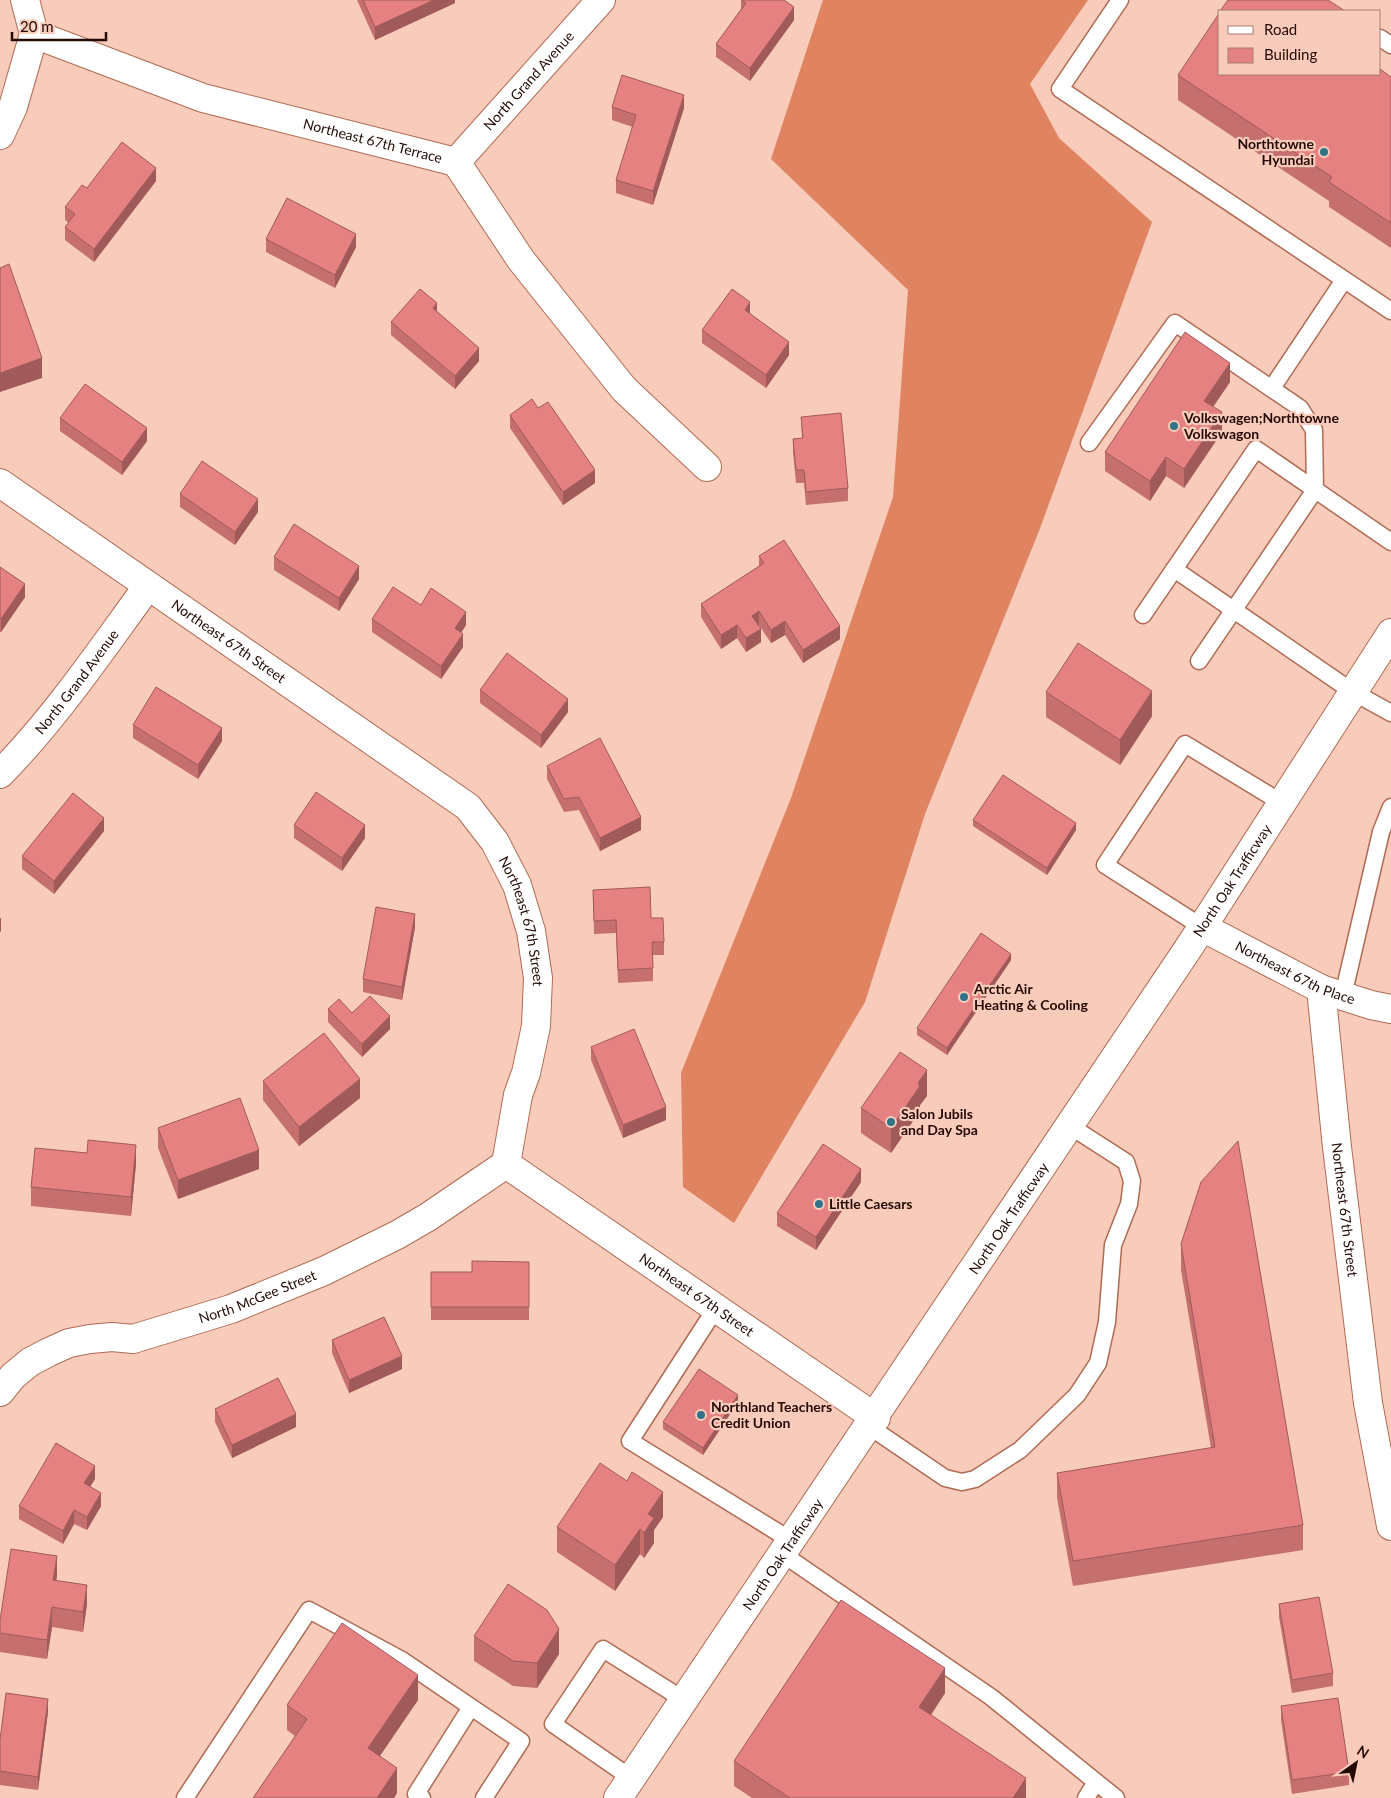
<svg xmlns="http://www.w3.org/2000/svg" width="1391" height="1798" font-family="Lato,sans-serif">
	<rect width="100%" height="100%" fill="#f9cbbb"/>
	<path fill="#df8361" d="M823 0H1088L1030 84 1059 138 1152 222 1039 531 925 814 865 1002 734 1223 683 1187 681 1073 791 798 893 497 908 290 771 159Z"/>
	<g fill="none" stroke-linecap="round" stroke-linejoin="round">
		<g stroke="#af6b53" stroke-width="19">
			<path id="service" d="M1120 0 1060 89 1391 311
				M1380 38 1391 45
				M1272 388 1344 280
				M1089 443 1175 323 1300 408 1314 430 1315 490 1199 661
				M1174 569 1353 692 1391 713
				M1143 615 1256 449 1391 542
				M1202 927 1105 865 1185 744 1282 803
				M1343 996 1381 832 1391 807
				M716 1308 630 1441 792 1541
				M870 1427 945 1478 962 1482 975 1479 1020 1450 1077 1395 1098 1363 1107 1322 1113 1245 1129 1204 1132 1181 1126 1162 1070 1126
				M784 1555 991 1697 1116 1798
				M471 1707 521 1741 484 1798
				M631 1778 553 1724 603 1649 684 1700
				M185 1798 309 1610 402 1660 471 1707 416 1794 422 1798
				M1086 1798 1096 1782"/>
		</g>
		<g stroke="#af6b53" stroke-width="30">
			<g id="minor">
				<path id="s1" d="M25 0 34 34 203 98 456 162 521 260 624 389 707 467"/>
				<path d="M0 135 13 107 34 34"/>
				<path id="s2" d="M456 162 601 0"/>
				<path id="s3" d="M0 483 468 807 495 842 517 885 531 931 538 978 536 1026 526 1073 518 1095 506 1164"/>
				<path id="s4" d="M0 774C56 717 101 650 148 586"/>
				<path id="s5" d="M1202 927 1321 989 1371 1005 1391 1009"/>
				<path id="s6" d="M1321 989 1337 1147 1368 1403 1391 1526"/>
				<path id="s7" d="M506 1164 876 1418"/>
				<path id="s8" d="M0 1392 13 1376 30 1362 49 1352 69 1343 90 1339 112 1337 133 1339 231 1309 324 1271 397 1235 428 1217 506 1164"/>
			</g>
		</g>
		<g stroke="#af6b53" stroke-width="30">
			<g id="secondary">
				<path id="s9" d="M618 1798C814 1509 1009 1220 1201 929 1265 831 1328 732 1391 633"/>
			</g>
		</g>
		<use href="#service" stroke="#fff" stroke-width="16"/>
		<use href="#minor" stroke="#fff" stroke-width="28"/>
		<use href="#secondary" stroke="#fff" stroke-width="28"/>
	</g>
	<path fill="#c56f6f" d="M357 0H455V3L375 40Z
		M741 0 794 20 750 81 716 57V44L741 9Z
		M1178 75 1391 77V248L1329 207V201L1178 100Z
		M612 107 684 108 653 205 616 193V180L633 127 612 120Z
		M156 181 94 262 65 240V227L69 223 65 220V207L87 188Z
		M266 239 356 247 335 288 266 252Z
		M437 312 479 361 455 389 391 335V322Z
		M750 314 789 355 766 388 702 343V330Z
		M1230 382 1213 407 1222 432 1184 488 1166 476 1150 501 1105 471V452Z
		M538 408 595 483 563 505 510 428V415Z
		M801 417 848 488V501L806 505 804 483H796L793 452V439L802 438Z
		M60 418 147 441 122 475 60 431Z
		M180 494 258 512 235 545 180 507Z
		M759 556 840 639 803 663 785 635 771 643 759 625H758L761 642 746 652 737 638 721 649 701 617V604L759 566Z
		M274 557 359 579 339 611 274 570Z
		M0 567 25 597 1 632H0Z
		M372 619 466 625 461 633 463 647 441 679 372 632Z
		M480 690 568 712 541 748 480 703Z
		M1046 692 1152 716 1120 765 1046 717Z
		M133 725 222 741 198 779 133 738Z
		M547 766 641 830 600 851 579 810 564 812 547 779Z
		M973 820 1076 830 1047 875 973 826Z
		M294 825 365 838 342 871 294 838Z
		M104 831 54 894 22 869V856Z
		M593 890 651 918 664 942V955H653V981L618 983 616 933 594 934Z
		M415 927 402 1000 363 992V979Z
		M1011 960 947 1055 917 1035V1028Z
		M328 1009 352 1013 390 1029 362 1057 328 1022Z
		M591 1047 666 1120 623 1138 591 1060Z
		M263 1081 360 1098 299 1146 263 1100Z
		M927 1096 920 1105V1111L891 1153 861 1133V1108Z
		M158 1128 259 1169 178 1199 158 1148Z
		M136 1164 131 1216 31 1206V1187Z
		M861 1182 816 1250 777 1226V1213Z
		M1181 1244 1303 1525V1550L1073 1586 1057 1498V1473L1211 1448 1181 1270Z
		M529 1262V1320H431V1272H472Z
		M332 1340 402 1369 349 1393 332 1353Z
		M738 1402 703 1455 663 1429V1422Z
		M215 1409 296 1427 232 1458 215 1422Z
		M95 1479 90 1487 101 1506 87 1530 74 1524 63 1544 19 1519V1506Z
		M663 1517 654 1530V1543L644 1558 640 1554 615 1591 557 1552V1527Z
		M57 1576 56 1580 87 1604 83 1632 52 1627 47 1659 0 1652V1620Z
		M1279 1604 1333 1673V1686L1292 1693 1279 1617Z
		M474 1636 559 1654 537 1688 513 1686 474 1661Z
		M945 1693 931 1715 1026 1798H752L734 1786V1761Z
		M418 1700 380 1756 397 1793 394 1798H253L295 1736 287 1730V1705Z
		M1281 1706 1349 1772V1785L1292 1794 1281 1720Z
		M48 1712 38 1790 0 1785V1740Z"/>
	<path fill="#a05a5a" d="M434 0H455V3L375 40V27Z
		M794 7V20L750 81V68Z
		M684 95V108L653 205V191Z
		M156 168V181L94 262V249Z
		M356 234V247L335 288V275Z
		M750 302V315L745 310Z
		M437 303V316L433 308Z
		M789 342V355L766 388V375Z
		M479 348V361L455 389V376Z
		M42 358V378L0 392V373Z
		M1230 363V382L1204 420V401Z
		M1222 412V432L1184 488V469Z
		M147 428V441L122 475V462Z
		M1166 457V476L1150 501V481Z
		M595 470V483L563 505V492Z
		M258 499V512L235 545V532Z
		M359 566V579L339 611V598Z
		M25 584V597L1 632V619Z
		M759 611V625L752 629V616Z
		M466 612V625L455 642V628Z
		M785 621V635L771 643V630Z
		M737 625V638L721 649V635Z
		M840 626V639L803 663V650Z
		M761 629V642L746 652V638Z
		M463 634V647L441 679V666Z
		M1152 691V716L1120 765V740Z
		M568 699V712L541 748V735Z
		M222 728V741L198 779V765Z
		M641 817V830L600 851V838Z
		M104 818V831L54 894V881Z
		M1076 823V830L1047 875V868Z
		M365 825V838L342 871V858Z
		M415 914V927L402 1000V987Z
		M0 918H1V931L0 932Z
		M1011 954V960L947 1055V1048Z
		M390 1016V1029L362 1057V1044Z
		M927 1070V1096L920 1105V1111L891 1153V1128L918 1083Z
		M360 1079V1098L299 1146V1127Z
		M666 1107V1120L623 1138V1125Z
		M136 1145V1164L131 1216V1197Z
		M259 1150V1169L178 1199V1180Z
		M861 1169V1182L816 1250V1237Z
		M402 1356V1369L349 1393V1380Z
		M738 1395V1402L703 1455V1448Z
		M296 1414V1427L232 1458V1445Z
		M95 1466V1479L84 1496V1483Z
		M663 1492V1517L654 1530V1543L644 1558V1533L648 1514Z
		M101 1493V1506L87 1530V1517Z
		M74 1510V1524L63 1544V1531Z
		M640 1529V1554L615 1591V1565Z
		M57 1556V1576L53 1599V1580Z
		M87 1585V1604L83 1632V1612Z
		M52 1607V1627L47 1659V1640Z
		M559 1629V1654L537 1688V1663Z
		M945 1668V1693L919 1733V1707Z
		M418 1675V1700L368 1773V1748Z
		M48 1699V1712L38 1790V1777Z
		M397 1768V1793L394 1798H377Z
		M1026 1778V1798H1013Z"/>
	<path fill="#e58181" stroke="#a05a5a" d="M363 0H434L375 27Z
		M742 0H784L794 7 750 68 716 44 746 3Z
		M1228 0H1328L1345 11H1220Z
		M1220 12V74H1380V69L1391 77V223L1329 182 1332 177 1178 75Z
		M622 75 684 95 653 191 616 180 636 115 612 107Z
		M122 142 156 168 94 249 65 227 75 214 65 207 82 185 87 188Z
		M287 198 356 234 335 275 266 239Z
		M9 264 42 358 0 373V268Z
		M420 289 437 303 433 308 479 348 455 376 391 322Z
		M732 289 750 302 745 310 789 342 766 375 702 330Z
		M1185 332 1230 363 1204 401 1222 412 1184 469 1166 457 1150 481 1105 452Z
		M85 384 147 428 122 462 60 418Z
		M532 399 538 408 548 402 595 470 563 492 510 415Z
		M841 413 848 488 806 492 804 470H796L793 439 803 438 801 417Z
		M202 461 258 499 235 532 180 494Z
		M294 524 359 566 339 598 274 557Z
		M784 540 840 626 803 650 785 621 771 630 759 611 752 616 761 629 746 638 737 625 721 635 701 604 764 563 759 556Z
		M0 567 25 584 1 619 0 618Z
		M393 587 421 605 431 588 466 612 455 628 463 634 441 666 372 619Z
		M1078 643 1152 691 1120 740 1046 692Z
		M507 653 568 699 541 735 480 690Z
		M156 687 222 728 198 765 133 725Z
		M600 738 641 817 600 838 579 797 564 799 547 766Z
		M1003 775 1076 823 1047 868 973 820Z
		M316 792 365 825 342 858 294 825Z
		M73 793 104 818 54 881 22 856Z
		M650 887 651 918H663L664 942H652L653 968 618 970 616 920 594 921 593 890Z
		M376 907 415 914 402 987 363 979Z
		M981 933 1011 954 947 1048 917 1028Z
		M370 996 390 1016 362 1044 328 1009 339 999 352 1013Z
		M634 1029 666 1107 623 1125 591 1047Z
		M324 1033 360 1079 299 1127 263 1081Z
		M900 1052 927 1070 918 1083 920 1086 891 1128 861 1108Z
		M240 1098 259 1150 178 1180 158 1128Z
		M88 1140 136 1145 131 1197 31 1187 35 1148 87 1153Z
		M1238 1141 1303 1525 1073 1561 1057 1473 1215 1447 1181 1244 1201 1182Z
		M823 1144 861 1169 816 1237 777 1213Z
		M472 1261 529 1262V1307H431V1272H472Z
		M384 1317 402 1356 349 1380 332 1340Z
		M699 1369 738 1395 703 1448 663 1422Z
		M278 1378 296 1414 232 1445 215 1409Z
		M56 1443 95 1466 84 1483 101 1493 87 1517 74 1510 63 1531 19 1506Z
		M600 1463 627 1481 632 1472 663 1492 648 1514 654 1518 644 1533 640 1529 615 1565 557 1527Z
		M11 1549 57 1556 53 1580 87 1585 83 1612 52 1607 47 1640 0 1633V1620Z
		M508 1584 547 1610 559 1629 537 1663 513 1661 474 1636Z
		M1319 1597 1333 1673 1292 1680 1279 1604Z
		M841 1600 945 1668 919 1707 1026 1778 1013 1798H790L734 1761Z
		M342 1623 418 1675 368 1748 397 1768 377 1798H253L307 1719 287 1705Z
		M6 1693 48 1699 38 1777 0 1771V1740Z
		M1338 1698 1349 1772 1292 1780 1281 1706Z"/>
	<g fill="#327286" stroke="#f9cbbb" stroke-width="2">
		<circle cx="1324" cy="152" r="5"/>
		<circle cx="1174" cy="426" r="5"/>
		<circle cx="964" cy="997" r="5"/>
		<circle cx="891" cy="1122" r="5"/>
		<circle cx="819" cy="1204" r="5"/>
		<circle cx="701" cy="1415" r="5"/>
	</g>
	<g text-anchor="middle" stroke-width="4.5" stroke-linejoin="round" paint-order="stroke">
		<g font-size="14" fill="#240a03" stroke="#f9cbbb">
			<text dy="5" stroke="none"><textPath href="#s2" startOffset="109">North Grand Avenue</textPath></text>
			<text dy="5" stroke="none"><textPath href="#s1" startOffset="391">Northeast 67th Terrace</textPath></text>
			<text dy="5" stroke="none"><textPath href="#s3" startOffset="278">Northeast 67th Street</textPath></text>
			<text dy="5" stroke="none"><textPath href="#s4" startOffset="120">North Grand Avenue</textPath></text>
			<text dy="5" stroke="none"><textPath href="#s9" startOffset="1104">North Oak Trafficway</textPath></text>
			<text dy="5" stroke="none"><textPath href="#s3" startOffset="698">Northeast 67th Street</textPath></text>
			<text dy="5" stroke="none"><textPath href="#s5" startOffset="104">Northeast 67th Place</textPath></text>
			<text dy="5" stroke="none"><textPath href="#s6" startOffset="222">Northeast 67th Street</textPath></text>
			<text dy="5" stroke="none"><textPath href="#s9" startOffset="699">North Oak Trafficway</textPath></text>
			<text dy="5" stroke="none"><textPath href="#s7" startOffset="231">Northeast 67th Street</textPath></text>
			<text dy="5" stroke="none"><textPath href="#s8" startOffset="282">North McGee Street</textPath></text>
			<text dy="5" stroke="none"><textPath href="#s9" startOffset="294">North Oak Trafficway</textPath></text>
		</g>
		<g font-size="14" font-weight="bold" fill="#240a03" stroke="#f9cbbb" text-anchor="start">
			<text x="1314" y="149" text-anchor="end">Northtowne<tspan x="1314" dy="16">Hyundai</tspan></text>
			<text x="1184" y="423">Volkswagen;Northtowne<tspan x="1184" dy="16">Volkswagon</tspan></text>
			<text x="974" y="994">Arctic Air<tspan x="974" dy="16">Heating &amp; Cooling</tspan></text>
			<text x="901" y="1119">Salon Jubils<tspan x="901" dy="16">and Day Spa</tspan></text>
			<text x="829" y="1209">Little Caesars</text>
			<text x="711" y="1412">Northland Teachers<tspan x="711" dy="16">Credit Union</tspan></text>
		</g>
	</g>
	<rect x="1218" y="10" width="162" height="65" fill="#f9cbbb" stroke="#a47e71"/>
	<rect x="1228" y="26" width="25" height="8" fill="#ffffff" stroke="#a47e71"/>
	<text x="1264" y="35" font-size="15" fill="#240a03">Road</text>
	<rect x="1228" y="48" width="25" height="15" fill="#e58181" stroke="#a47e71"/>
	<text x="1264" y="60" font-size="15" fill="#240a03">Building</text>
	<g transform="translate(1356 1763) rotate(33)" stroke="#f9cbbb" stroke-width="4" paint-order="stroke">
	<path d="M0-4L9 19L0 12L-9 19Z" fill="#240a03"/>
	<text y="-8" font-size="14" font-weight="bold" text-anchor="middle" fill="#240a03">N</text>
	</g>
	<path d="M12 32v8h94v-8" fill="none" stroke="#240a03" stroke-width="2.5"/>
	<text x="20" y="32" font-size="15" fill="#240a03" stroke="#f9cbbb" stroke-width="4" paint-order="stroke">20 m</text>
</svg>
